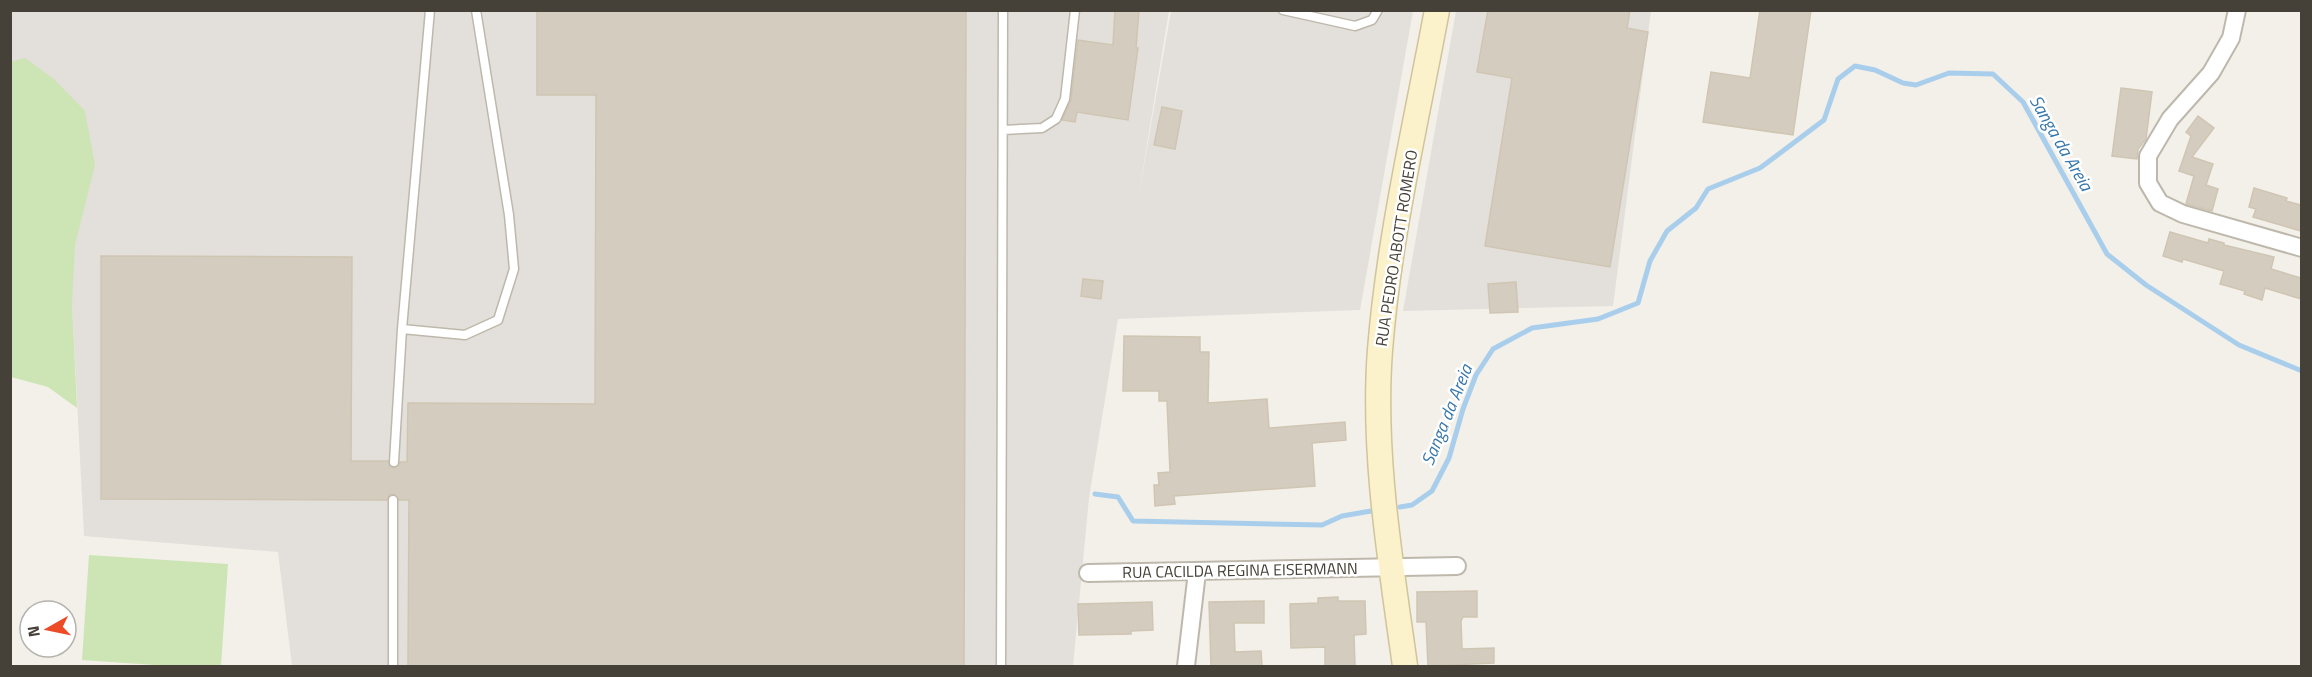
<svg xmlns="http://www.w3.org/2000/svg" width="2312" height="677" font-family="'Titillium Web',sans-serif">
	<rect width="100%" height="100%" fill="#f3f0e9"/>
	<path fill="#e3dfda" d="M11 11H1169L1137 205 1171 11H1413L1360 310 1118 319 1089 498 1073 666H292L278 552 84 536 72 303 11 288Z
		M1456 11H1651L1613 306 1403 311Z"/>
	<path fill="#cde5b4" d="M25 58 54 79 85 111 95 165 75 245 72 303 77 408 48 387 11 377 10 62Z
		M89 555 228 564 221 666H169L82 660Z"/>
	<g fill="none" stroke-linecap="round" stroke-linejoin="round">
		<path stroke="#a9ceec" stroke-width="5" d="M1095 494 1118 497 1133 521 1322 525 1342 516 1371 511
			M1400 507 1412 505 1432 491 1449 458 1463 409 1476 375 1493 349 1532 328 1598 319 1638 303 1650 261 1667 231 1696 208 1708 189 1760 168 1824 120 1838 79 1855 66 1875 70 1903 83 1916 85 1949 73 1993 74 2023 102 2107 254 2146 285 2239 345 2302 371"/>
	</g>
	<path fill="#d4cdbf" stroke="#cfc5b2" stroke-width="1.5" d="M537 10H966L964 666H408L409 500H399L394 494 389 495 387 500 101 499V256L352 257 351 461H388L390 467 394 468 399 466 400 462H407L408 403 595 404 596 95H537Z
		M1115 10H1139L1136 48H1138L1128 120 1077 112 1075 122 1062 120 1071 100 1078 40 1113 45Z
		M1488 10H1630L1627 28 1648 32 1610 267 1485 246 1512 78 1477 72Z
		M1760 10H1811L1793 135 1703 122 1711 72 1750 78Z
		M2121 88 2152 92 2146 139 2138 149 2137 159 2112 156Z
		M1162 107 1182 111 1175 149 1154 145Z
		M2198 116 2214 128 2192 157 2213 164 2206 185 2218 189 2212 211 2186 204 2194 176 2179 171 2191 136 2186 132Z
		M2254 188 2287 198 2286 201 2301 205V231L2253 217 2256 209 2249 207Z
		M2170 232 2208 243 2209 239 2224 243V245L2274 257 2271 269 2301 278V299L2265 288 2262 300 2244 294 2245 291 2220 284 2224 271 2183 259 2182 262 2163 256Z
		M1083 279 1103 281 1101 299 1081 296Z
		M1516 282 1518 312 1490 313 1488 284Z
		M1124 336 1200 337V352H1209L1208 403 1267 399 1269 428 1345 422 1346 440 1312 443 1315 486 1174 496 1175 504 1155 506 1154 485H1159L1158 473 1170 472 1167 401H1159V391H1123Z
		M1477 591V617H1463L1461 621 1462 649 1494 648V663L1428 666 1426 622H1417V592Z
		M1338 597V601H1365L1366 634 1354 635 1355 666H1325V647L1291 648 1290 604 1318 603V598Z
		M1264 601V623H1234L1235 652 1261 651 1262 666H1211L1209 602Z
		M1152 602 1153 630 1131 631V634L1079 635 1078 604Z"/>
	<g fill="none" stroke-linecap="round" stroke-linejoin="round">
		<g stroke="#beb8ac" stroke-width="11">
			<path id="lane" d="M1283 10 1355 26 1372 20 1378 10
				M1003 130 1042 128 1056 119 1065 99 1075 10
				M402 329 465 335 498 320 514 269 509 215 476 10
				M394 462 402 329 430 10
				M393 500V666
				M1001 666 1003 10"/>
		</g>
		<g stroke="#beb8ac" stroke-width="20">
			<path id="street" d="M2237 10 2231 38 2211 73 2170 119 2148 156V183L2160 203 2183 214 2302 248
				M1088 573 1457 566
				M1186 666 1197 572"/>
		</g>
		<g stroke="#d0c49b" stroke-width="27">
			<path id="secondary" d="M1405 666C1391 564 1372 454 1380 350 1389 236 1416 123 1437 10"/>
		</g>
		<use href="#lane" stroke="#fff" stroke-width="8"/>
		<use href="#street" stroke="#fff" stroke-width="16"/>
		<use href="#secondary" stroke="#fbf1cb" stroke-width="24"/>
	</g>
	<g text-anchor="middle" stroke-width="5" stroke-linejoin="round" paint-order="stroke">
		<g font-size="16" fill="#464138" stroke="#fff">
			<text transform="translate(1396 248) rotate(-81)" y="6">RUA PEDRO ABOTT ROMERO</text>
			<text transform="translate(1240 570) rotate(-1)" y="6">RUA CACILDA REGINA EISERMANN</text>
		</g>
		<g font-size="18" font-style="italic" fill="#3777ac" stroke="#fff">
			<text transform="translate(2061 143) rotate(60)" y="6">Sanga da Areia</text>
			<text transform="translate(1447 415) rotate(-68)" y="6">Sanga da Areia</text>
		</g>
	</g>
	<rect width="2312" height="677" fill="none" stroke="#464138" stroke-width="24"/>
	<g transform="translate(48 629) rotate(261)"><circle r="28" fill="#ffffff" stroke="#b5b3af" stroke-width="1.5"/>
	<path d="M0-4.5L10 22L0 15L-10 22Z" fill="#ed4b26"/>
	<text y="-9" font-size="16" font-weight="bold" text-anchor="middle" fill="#464138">N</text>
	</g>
</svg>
